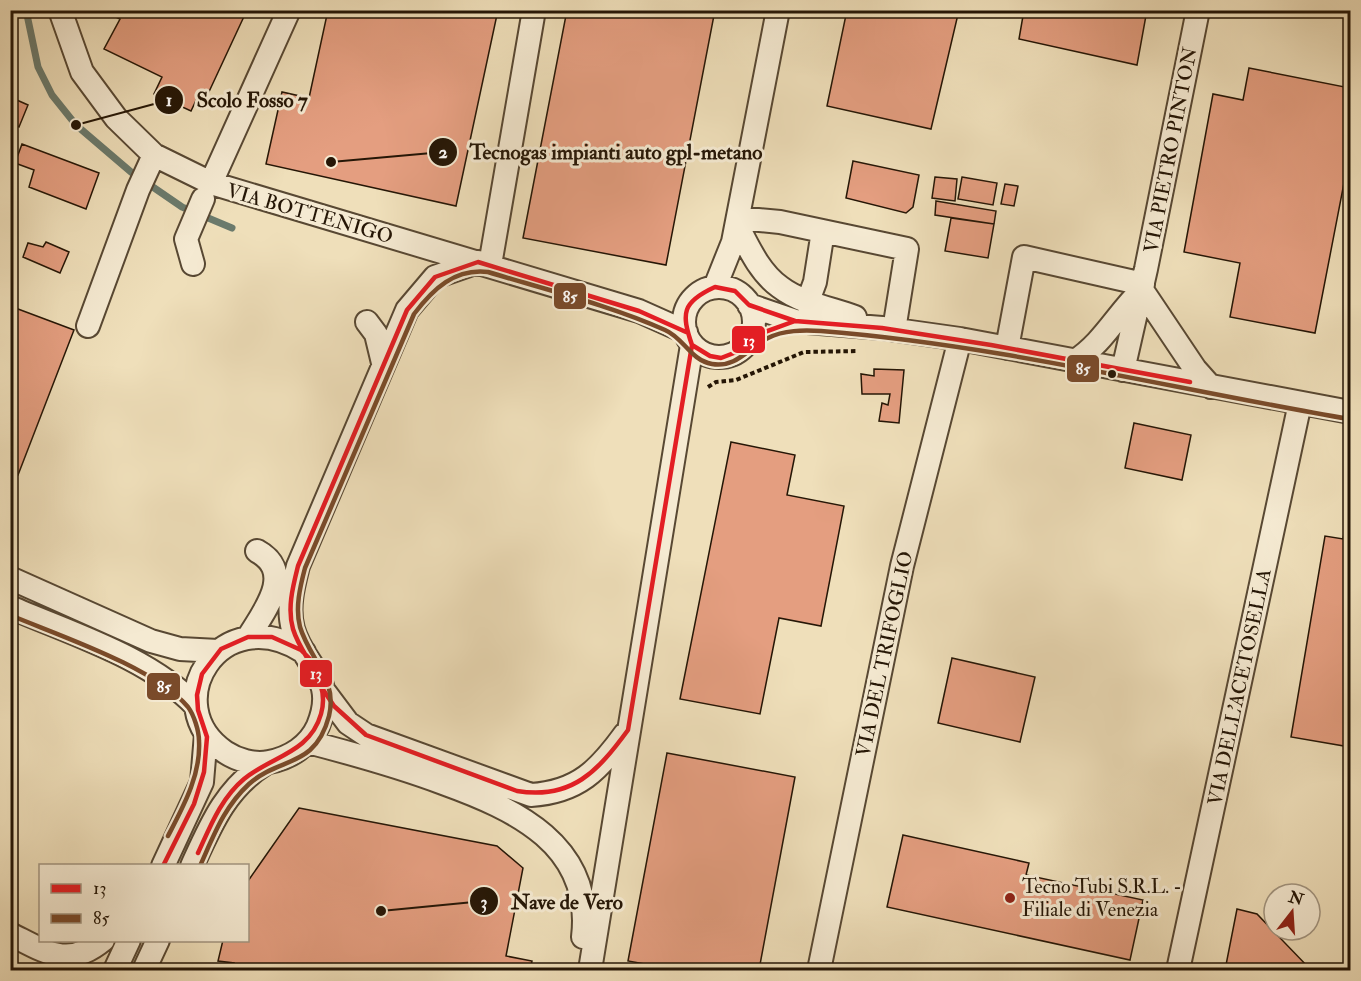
<svg xmlns="http://www.w3.org/2000/svg" width="1361" height="981" font-family="'IM FELL Double Pica',serif">
	<rect width="100%" height="100%" fill="#efdfba"/>
	<filter id="stains"><feTurbulence type="fractalNoise" baseFrequency=".00333" numOctaves="4"/><feColorMatrix values="0 0 0 0 .2 0 0 0 0 .09 0 0 0 0 .02 0 0 0 .5 -.17"/></filter>
	<radialGradient id="worn" r=".72"><stop offset=".6" stop-color="#630" stop-opacity="0"/><stop offset="1" stop-color="#630" stop-opacity=".3"/></radialGradient>
	<g fill="none" stroke-linecap="round" stroke-linejoin="round">
		<path stroke="#6b7a6c" stroke-width="7" d="M26 10 38 67 52 95 76 125 131 172 182 207 232 228"/>
	</g>
	<path fill="#e49e80" stroke="#251606" stroke-width="1.5" d="M101 10H247L207 96 200 92 191 111 154 94 162 77 104 49 120 19Z
		M328 10H498L456 206 266 164 282 92 309 98Z
		M567 10H715L666 265 523 238Z
		M847 10H959L931 129 827 106Z
		M1024 10H1147L1137 65 1019 39Z
		M1249 68 1350 88V152L1315 333 1230 317 1240 263 1184 252 1213 94 1243 100Z
		M10 97 28 105 19 127 12 123 10 126Z
		M22 144 99 173 86 209 29 187 34 170 15 163Z
		M853 161 919 175 913 207 906 213 846 198Z
		M935 177 957 179 955 201 932 198Z
		M962 177 997 183 993 205 958 199Z
		M1005 184 1018 186 1014 206 1001 204Z
		M936 201 996 211 994 224 935 215Z
		M951 218 994 224 988 258 945 251Z
		M46 242 69 252 60 273 23 257 28 243 43 247Z
		M10 306 74 330 18 475 10 472Z
		M874 369 904 370 899 423 879 421 882 403 888 405 890 394H862L861 374 874 376Z
		M1134 423 1191 435 1182 480 1125 468Z
		M731 442 795 455 787 495 844 506 821 626 779 618 760 714 680 699Z
		M1350 497V747L1291 737 1325 536 1343 539Z
		M952 658 1035 677 1020 742 938 723Z
		M667 753 795 777 759 970H678L628 961Z
		M299 808 497 846 523 868 506 956 532 961 530 970H232L234 963 218 961 223 940H248V881Z
		M903 835 1029 863 1026 875 1143 900 1130 960 887 907Z
		M1237 909 1257 914 1311 970H1225Z"/>
	<g fill="none" stroke-linecap="round" stroke-linejoin="round">
		<g stroke="#584833" stroke-width="26">
			<path id="minor" d="M60 10 82 72 116 118 154 155 211 183 639 311 686 332
				M211 183 289 10
				M738 218 780 222 907 249 894 330
				M737 225C748 246 759 272 780 287 801 303 830 308 855 317
				M193 264 186 239 203 199
				M490 265 534 10
				M715 287 733 242 778 10
				M684 322a35 35 0 1 1 70 0a35 35 0 1 1-70 0Z
				M1142 290 1195 369 1211 387
				M808 301 815 282 823 231
				M749 305 795 321 882 328 960 339 1350 412
				M367 322 376 334 383 363
				M88 326 138 190 154 155
				M1007 348 1024 257 1143 284
				M1075 361C1103 343 1117 314 1141 291
				M1123 370 1146 269 1198 10
				M10 578 151 641 180 649 218 651
				M10 607C72 634 149 657 196 706
				M249 636C265 610 295 572 257 551
				M304 652C220 598 156 705 225 752 237 760 254 765 269 762 290 758 309 746 318 726 338 678 304 667 293 629 287 608 293 586 298 566L407 310 435 277 478 262
				M324 691 348 723 366 735 531 795C578 792 599 770 625 734
				M308 742C354 754 398 766 443 783 515 809 594 845 583 937
				M163 866 202 782 206 734
				M192 866C211 824 226 788 266 763
				M10 934C46 952 68 969 103 940
				M115 970 129 940
				M144 970 158 940
				M590 970 692 345
				M819 970 902 566 960 339
				M1178 970 1300 403"/>
		</g>
		<path stroke="#251606" stroke-width="4" stroke-dasharray="4.5 3" stroke-linecap="butt" d="M708 387 716 382 736 380 804 352 858 351"/>
		<use href="#minor" stroke="#f5ead2" stroke-width="22"/>
		<g stroke="#f5ead2" stroke-width="9">
			<path id="bus-1" d="M715 287 735 291 749 305 795 321 751 337 739 351 721 358 710 356 692 345C681 313 682 302 715 287Z
				M795 321 882 328
				M882 328 991 345
				M882 328 991 345
				M991 345 1190 382
				M991 345 1190 382
				M198 853C210 827 221 798 244 779 272 756 310 753 321 714 331 680 302 659 293 629 287 608 293 586 298 566L407 310 435 277 478 262 639 311 686 332
				M163 866 194 804 204 772 207 737 198 710 197 695 202 674 221 649 248 637H272L301 650 310 659 322 688 334 706 366 735 517 791C572 800 598 771 628 730L692 345"/>
		</g>
		<g stroke="#f5ead2" stroke-width="9">
			<path id="bus-2" d="M10 615C60 636 154 667 188 707 194 715 199 731 199 741 201 775 183 807 168 836
				M200 866C214 835 224 807 249 784 280 756 315 769 329 716 338 679 310 660 300 627 295 608 300 587 305 568L414 314C433 289 455 268 488 272 547 290 609 305 665 330 684 338 690 360 712 364 737 368 748 348 768 338 784 330 803 330 821 331 999 345 1173 389 1349 419"/>
		</g>
		<use href="#bus-1" stroke="#e31e24" stroke-width="4.5"/>
		<use href="#bus-2" stroke="#7a4b2a" stroke-width="4.5"/>
	</g>
	<circle fill="#251606" stroke="#f5ead2" stroke-width="2" cx="1112" cy="374" r="5"/>
	<circle fill="#8f2418" stroke="#f5ead2" stroke-width="2" cx="1010" cy="898" r="6"/>
	<g text-anchor="middle" stroke-width="6" stroke-linejoin="round" paint-order="stroke">
		<g font-size="20" fill="#251606" stroke="#f5ead2">
			<text transform="translate(1170 150) rotate(-79)" y="7">VIA PIETRO PINTON</text>
			<text transform="translate(310 213) rotate(16)" y="7">VIA BOTTENIGO</text>
			<text transform="translate(884 654) rotate(-78)" y="7">VIA DEL TRIFOGLIO</text>
			<text transform="translate(1239 687) rotate(-78)" y="7">VIA DELL'ACETOSELLA</text>
		</g>
		<g font-size="20" fill="#251606" stroke="#f5ead2" text-anchor="start">
			<text x="1022" y="893">Tecno Tubi S.R.L. -<tspan x="1022" dy="23">Filiale di Venezia</tspan></text>
		</g>
	</g>
	<path fill="none" stroke="#251606" stroke-width="2" d="M76 125L169 100M331 162L443 152M381 911L484 901"/>
	<g fill="#251606" stroke="#f5ead2" stroke-width="2">
		<circle cx="76" cy="125" r="6"/>
		<circle cx="331" cy="162" r="6"/>
		<circle cx="381" cy="911" r="6"/>
		<circle cx="169" cy="100" r="15"/>
		<circle cx="443" cy="152" r="15"/>
		<circle cx="484" cy="901" r="15"/>
	</g>
	<g font-size="18" text-anchor="middle" font-weight="bold" fill="#fff">
		<text x="169" y="106">1</text>
		<text x="443" y="158">2</text>
		<text x="484" y="908">3</text>
	</g>
	<g font-size="21" text-anchor="middle" font-weight="bold" fill="#251606" stroke="#f5ead2" stroke-width="6" stroke-linejoin="round" paint-order="stroke">
		<text x="252" y="107">Scolo Fosso 7</text>
		<text x="616" y="159">Tecnogas impianti auto gpl-metano</text>
		<text x="567" y="909">Nave de Vero</text>
	</g>
	<g stroke="#f5ead2" stroke-width="2">
		<rect x="553" y="282" width="34" height="28" rx="6" fill="#7a4b2a"/>
		<rect x="731" y="325" width="35" height="29" rx="6" fill="#e31e24"/>
		<rect x="1066" y="354" width="34" height="29" rx="6" fill="#7a4b2a"/>
		<rect x="299" y="659" width="34" height="29" rx="6" fill="#e31e24"/>
		<rect x="146" y="672" width="35" height="29" rx="6" fill="#7a4b2a"/>
	</g>
	<g font-size="16" text-anchor="middle" font-weight="bold" fill="#fff">
		<text x="570" y="302">85</text>
		<text x="749" y="346">13</text>
		<text x="1083" y="374">85</text>
		<text x="316" y="679">13</text>
		<text x="164" y="692">85</text>
	</g>
	<rect width="1361" height="981" fill="none" stroke="#efdfba" stroke-width="36"/>
	<rect x="12" y="12" width="1337" height="957" fill="none" stroke="#251606" stroke-width="3"/>
	<rect x="18" y="18" width="1325" height="945" fill="none" stroke="#251606" stroke-width="1.5"/>
	<rect x="39" y="864" width="210" height="78" fill="#f5ead2" stroke="#a29580" stroke-width="1.5"/>
	<rect x="51" y="884" width="30" height="9" fill="#e31e24" stroke="#a29580" stroke-width="1.5"/>
	<text x="93" y="894" font-size="18" fill="#251606">13</text>
	<rect x="51" y="914" width="30" height="9" fill="#7a4b2a" stroke="#a29580" stroke-width="1.5"/>
	<text x="93" y="924" font-size="18" fill="#251606">85</text>
	<g transform="translate(1292 912) rotate(17)"><circle r="28" fill="#f5ead2" stroke="#a29580" stroke-width="1.5"/>
	<path d="M0-4.5L10 22L0 15L-10 22Z" fill="#8f2418"/>
	<text y="-9" font-size="16" font-weight="bold" text-anchor="middle" fill="#251606">N</text>
	</g>
	<rect width="100%" height="100%" filter="url(#stains)"/>
	<rect width="100%" height="100%" fill="url(#worn)"/>
</svg>
